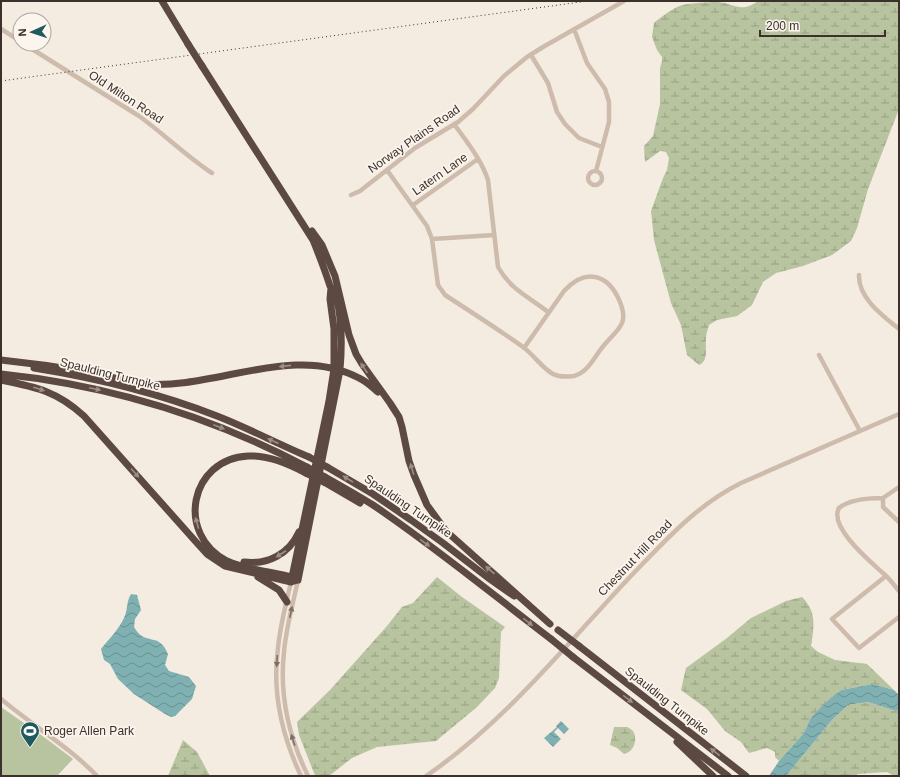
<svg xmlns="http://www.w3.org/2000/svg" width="900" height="777" font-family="Helvetica,sans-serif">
	<defs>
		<pattern id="wetland-marsh" width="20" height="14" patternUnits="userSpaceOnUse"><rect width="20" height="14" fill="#b8c4a0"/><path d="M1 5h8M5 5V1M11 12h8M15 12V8" fill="none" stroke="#97a083"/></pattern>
		<pattern id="water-waves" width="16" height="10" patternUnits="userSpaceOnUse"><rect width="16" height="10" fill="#7fb0b2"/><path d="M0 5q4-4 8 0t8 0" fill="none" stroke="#699091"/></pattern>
	</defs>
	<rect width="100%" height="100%" fill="#f4ebe1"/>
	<path fill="url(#wetland-marsh)" d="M758 1H899V109L868 189 857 228 851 241 832 255 803 266 776 273 763 282 752 305 737 316 717 320 709 325C708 329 706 333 706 338 705 347 709 361 699 365L687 355 681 325 671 303 654 240 651 211 663 178 667 170 669 158 666 152 660 151 645 162 644 146 653 136 660 104V68L662 61V57L657 50 652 37 654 23C661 17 674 7 683 5 690 3 710 2 717 2 735 3 740 14 758 1Z
		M437 577 462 597 505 627 501 632 499 678 495 688 477 707 436 741 377 747 352 758 329 776H316L314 773 299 735 297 722 330 690 387 626 402 607 413 603Z
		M802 597C817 612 814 627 811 646L818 652 835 660 867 664 894 690 873 684 841 690 810 719 804 733 779 761 775 757V752L767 748 749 753 741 742 725 731 707 709 681 690 686 668 727 638 751 618 786 601Z
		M868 702 896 711 899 710V776H894L887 772 858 774 855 776H786L832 720 848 705Z
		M614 727H627C629 728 631 729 633 731 638 739 634 752 624 754L617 748 610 745Z
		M183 740 197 752 210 776H168Z"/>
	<path fill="#b8c4a0" d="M1 707 44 737 73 759 57 776H1Z"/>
	<path fill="url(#water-waves)" d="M131 594 137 595 141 610 135 619 134 627C145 647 159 631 168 654L165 665 169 671 189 677 196 686 192 699 175 716 171 717 165 714 134 694 118 679 110 664 104 660 101 649C109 639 119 629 124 618 128 610 126 602 131 594Z
		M873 684 894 690 899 695V710L896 711 868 702 848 705 832 720 786 776H769L779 761 804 733 810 719 824 704 841 690Z
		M561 721 569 729 564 734 558 728 554 732 561 739 553 747 544 738 557 727 556 726Z"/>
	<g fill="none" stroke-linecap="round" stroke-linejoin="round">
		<path stroke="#cdbbac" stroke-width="4.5" d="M1 29 20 41
			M574 29 587 63 605 89 609 102V122L596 171
			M24 44 139 116C164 134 186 156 212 173
			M531 55 548 83 557 112 565 124 579 138 602 147
			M454 124C467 142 481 159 488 180L498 267C511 290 528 296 548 312
			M387 170 427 226 432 239 438 285 445 295C471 312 498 329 523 347 534 355 542 368 553 374 559 377 567 377 574 376 589 372 595 355 605 344 618 329 629 324 620 302 608 273 585 268 564 291L524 348
			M588 178a7 7 0 1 1 14 0a7 7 0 1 1-14 0Z
			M351 195 360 191 415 148 458 122 473 109 504 76 527 57 543 47 624 1
			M413 205 478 159
			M432 239 494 235
			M859 275C858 298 883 316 899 329
			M819 355 860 431
			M883 498C869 498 850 499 839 508 828 527 872 563 884 574 890 579 894 585 899 591
			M883 498V507L899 522
			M883 498 899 487
			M886 576 832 619 859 648 899 617
			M298 580C293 604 286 628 284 652 279 696 289 737 308 776
			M291 582C286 604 280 626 278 648 272 692 282 736 301 776
			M1 699C33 726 68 746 97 776
			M426 776C504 723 565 646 629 578 664 542 695 506 741 483L899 414"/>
		<path stroke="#5c4a42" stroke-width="7" d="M162 1 188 44
			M202 66 313 240C319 255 325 270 330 286 332 290 336 295 337 300 342 322 342 347 340 370L298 580
			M312 231 322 245 335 276 349 335 356 354 362 364 390 403 399 417 402 427 409 461 414 475 427 505 446 531 550 624
			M1 360C30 363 59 367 88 372 107 375 125 382 144 384 214 390 293 343 359 378 366 381 372 387 378 392
			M34 368C97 378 158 393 217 416 248 428 278 444 309 457
			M1 374C108 385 212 417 307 467
			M1 380C36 387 57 391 84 416L197 543 207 554 225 566 291 582 298 580
			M327 467 373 494 411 520 443 543 491 580 514 596
			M325 477C341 486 357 495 373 505 434 546 492 594 551 639
			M324 482 360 503
			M244 562C268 565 289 554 299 532
			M258 577 279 590 287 602
			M296 579 292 577C273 572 244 569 227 561 175 534 190 459 248 456 269 455 288 464 306 473
			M291 582 329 401 334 369V329L330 299 331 288
			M579 646 746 776
			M573 657 728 776
			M677 742 713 776"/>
		<path stroke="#3b302b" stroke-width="1" stroke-dasharray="1 3" stroke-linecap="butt" d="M1 81 588 1"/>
		<path stroke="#5c4a42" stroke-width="7" d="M188 44 202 66
			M309 457 327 467
			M307 467 325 477
			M306 473 324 482
			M558 630 579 646
			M551 639 573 657"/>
	</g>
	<defs><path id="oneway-solid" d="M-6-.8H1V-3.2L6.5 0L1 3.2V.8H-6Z"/></defs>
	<g fill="#9c8e87">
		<use href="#oneway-solid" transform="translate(285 366) rotate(174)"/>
		<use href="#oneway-solid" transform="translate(364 368) rotate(-124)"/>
		<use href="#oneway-solid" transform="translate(39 389) rotate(18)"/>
		<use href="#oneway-solid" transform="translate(95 389) rotate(12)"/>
		<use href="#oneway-solid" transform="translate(219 427) rotate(21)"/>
		<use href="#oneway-solid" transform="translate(273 441) rotate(-156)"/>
		<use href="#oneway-solid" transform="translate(412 469) rotate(-107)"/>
		<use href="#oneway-solid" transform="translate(135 473) rotate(48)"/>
		<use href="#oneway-solid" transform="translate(348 479) rotate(-148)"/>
		<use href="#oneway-solid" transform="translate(197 523) rotate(-105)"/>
		<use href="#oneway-solid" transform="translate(425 543) rotate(36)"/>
		<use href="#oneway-solid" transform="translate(281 554) rotate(147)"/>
		<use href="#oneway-solid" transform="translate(490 570) rotate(-139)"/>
		<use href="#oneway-solid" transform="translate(528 622) rotate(38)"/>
		<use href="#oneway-solid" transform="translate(628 699) rotate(37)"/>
		<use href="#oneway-solid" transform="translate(715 752) rotate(-142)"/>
	</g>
	<g fill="#7d6f65">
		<use href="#oneway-solid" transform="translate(291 612) rotate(-78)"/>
		<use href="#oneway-solid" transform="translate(277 661) rotate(93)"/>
		<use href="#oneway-solid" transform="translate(293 740) rotate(-108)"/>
	</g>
	<defs>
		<g id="stadium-pin" transform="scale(1)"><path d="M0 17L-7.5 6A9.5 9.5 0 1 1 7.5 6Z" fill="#1f5a5e" stroke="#fbf5ee"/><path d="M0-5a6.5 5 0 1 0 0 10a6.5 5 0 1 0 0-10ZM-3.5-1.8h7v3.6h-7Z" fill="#fff"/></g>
	</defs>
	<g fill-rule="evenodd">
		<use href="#stadium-pin" x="30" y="731"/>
	</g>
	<g text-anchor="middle" stroke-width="3.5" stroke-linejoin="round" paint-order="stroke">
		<g font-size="12" fill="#3b302b" stroke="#fbf5ee">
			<text transform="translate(126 97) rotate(33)" y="4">Old Milton Road</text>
			<text transform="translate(414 139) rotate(-35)" y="4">Norway Plains Road</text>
			<text transform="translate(440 174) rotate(-35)" y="4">Latern Lane</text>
			<text transform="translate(110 374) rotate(14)" y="4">Spaulding Turnpike</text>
			<text transform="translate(408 506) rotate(34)" y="4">Spaulding Turnpike</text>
			<text transform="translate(635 558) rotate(-46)" y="4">Chestnut Hill Road</text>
			<text transform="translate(667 701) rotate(38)" y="4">Spaulding Turnpike</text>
		</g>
		<g font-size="12" fill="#3b302b" stroke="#fbf5ee" text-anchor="start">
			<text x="44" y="735">Roger Allen Park</text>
		</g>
	</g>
	<rect width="900" height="777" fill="none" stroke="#3b302b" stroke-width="4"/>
	<g transform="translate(32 32) rotate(267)"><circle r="19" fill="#fbf5ee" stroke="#aea6a0"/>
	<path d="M0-3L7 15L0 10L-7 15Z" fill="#1f5a5e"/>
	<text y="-6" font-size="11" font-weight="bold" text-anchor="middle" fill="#3b302b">N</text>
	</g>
	<path d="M760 30v6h125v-6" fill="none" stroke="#3b302b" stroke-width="2"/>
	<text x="766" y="30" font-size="12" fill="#3b302b" stroke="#fbf5ee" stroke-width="3" paint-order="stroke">200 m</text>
</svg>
